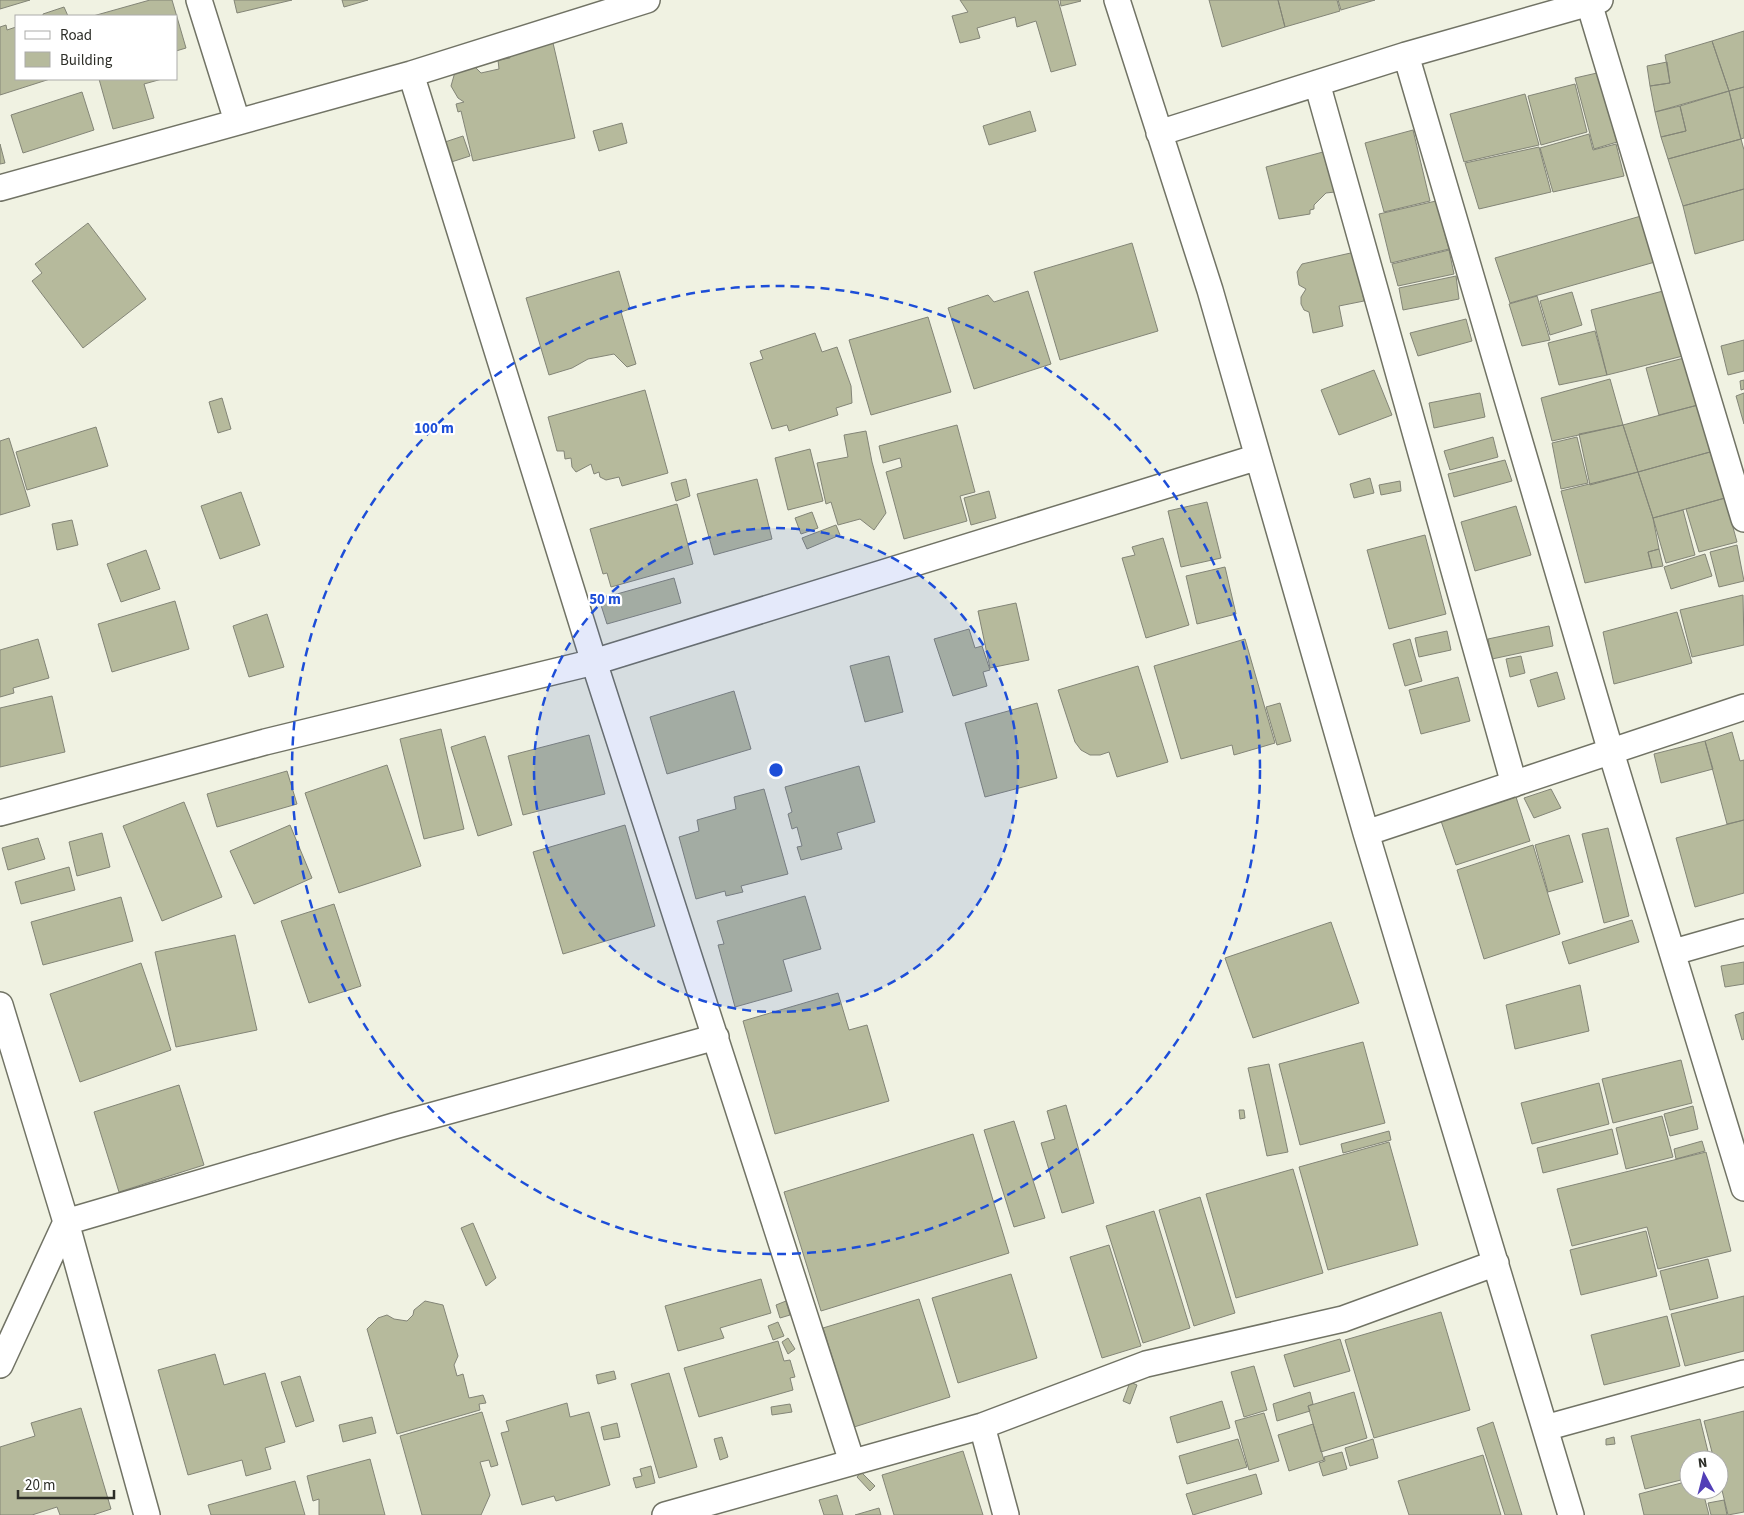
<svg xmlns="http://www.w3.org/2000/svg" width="1744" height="1515" font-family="'Source Sans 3',sans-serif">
	<rect width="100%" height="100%" fill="#f0f2e2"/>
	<path fill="#b6ba9c" stroke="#838577" d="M0 0H30L0 9Z
		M150 0H172L186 48 176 51V16H93Z
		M234 0H292L237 13Z
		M342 0H368L344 7Z
		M960 0H1058L1076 65 1051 72 1036 21 1017 27 1015 17 977 28 980 38 960 43 952 16 968 12Z
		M1060 0H1080L1081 1 1061 6Z
		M1209 0H1278L1285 27 1222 47Z
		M1278 0H1337L1340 11 1285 27Z
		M1338 0H1375L1341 10Z
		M64 7 68 16H43V14Z
		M6 25 7 30 16 27V79H50L0 95V27Z
		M1744 31V87L1729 91 1712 41Z
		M1712 41 1729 91 1655 112 1650 86 1670 83 1665 55Z
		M553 43 575 138 473 161 461 111 458 112 456 104 464 102 458 98 451 86 455 72 469 68 475 67 481 73 499 69 498 60 510 58 508 53Z
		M1667 62 1670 83 1650 86 1647 66Z
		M1597 73 1617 142 1594 149 1575 78Z
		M99 79H162L144 84 154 118 113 129Z
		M1575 84 1587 132 1541 145 1528 96Z
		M1744 87V138L1741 139 1729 91Z
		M1729 91 1741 139 1668 159 1661 137 1686 131 1680 106Z
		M82 92 94 130 23 153 11 115Z
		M1525 94 1539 145 1464 162 1450 114Z
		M1680 106 1686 131 1661 137 1655 112Z
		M1030 111 1036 131 989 145 983 126Z
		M622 123 627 143 599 151 593 131Z
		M1413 130 1430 201 1384 212 1365 143Z
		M1589 134 1593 150 1616 144 1624 176 1553 192 1540 148Z
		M463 136 470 156 442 165 436 145Z
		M1741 139 1744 150V189L1683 206 1668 159Z
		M0 144 5 163 0 164Z
		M1539 147 1551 192 1479 209 1465 163Z
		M1323 152 1335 192 1326 193 1314 205V209L1310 210V214L1279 219 1266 167Z
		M1744 189V240L1695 254 1683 206Z
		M1436 201 1449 249 1391 263 1379 214Z
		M1641 216 1655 262 1510 303 1495 258Z
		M88 223 146 299 83 348 32 281 42 273 35 264Z
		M1132 243 1158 331 1060 360 1034 272Z
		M1449 250 1454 274 1398 286 1392 264Z
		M1355 252 1364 301 1339 306 1343 326 1313 333 1309 312 1304 310 1301 304V297L1306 289 1299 285 1297 272 1300 267 1302 264Z
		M619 271 630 309 621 312 636 364 627 367 614 354 588 359 572 368 549 375 526 298Z
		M1456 276 1459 299 1403 310 1399 288Z
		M1028 291 1051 364 974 389 948 308 988 295 994 302Z
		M1663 291 1683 356 1607 375 1591 310Z
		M1572 292 1582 325 1550 335 1540 301Z
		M1537 296 1550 340 1522 346 1509 304Z
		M928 317 951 392 871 415 849 340Z
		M1466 319 1472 341 1418 356 1410 333Z
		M1595 331 1607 375 1559 385 1548 343Z
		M815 333 822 352 837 347 851 386 852 403 836 408 838 415 789 431 787 425 772 429 750 363 763 359 760 351Z
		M1744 340V371L1728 375 1721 346Z
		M1684 358 1698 405 1659 415 1646 368Z
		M1374 370 1392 415 1339 435 1321 390Z
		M1610 379 1623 425 1552 441 1541 398Z
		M1744 380V389L1741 390 1740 381Z
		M645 390 668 473 622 486 619 477 606 480 600 477 599 472 594 474 591 464 576 472 572 467 571 458 565 459 564 451H557L548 417Z
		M1480 393 1485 417 1434 428 1429 403Z
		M1744 393V424L1736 396Z
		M222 398 231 429 218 433 209 402Z
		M1698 405 1710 452 1638 472 1623 425Z
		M957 425 975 492 960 496 967 521 904 539 886 472 902 467 900 458 883 463 879 446Z
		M1623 425 1638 472 1590 485 1579 434Z
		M96 427 108 466 27 490 16 452Z
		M866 431 872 462 886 513 874 530 860 519 838 525 831 502 826 504 817 463 848 457 844 435Z
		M1493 437 1498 457 1450 470 1444 451Z
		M1577 437 1588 483 1561 489 1552 443Z
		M9 438 30 506 0 515V441Z
		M810 449 823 501 788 510 775 458Z
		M1710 452 1725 498 1653 518 1638 472Z
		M1505 460 1512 481 1454 497 1448 474Z
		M1638 472 1653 518 1659 549 1648 552 1652 568 1585 583 1561 491Z
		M1370 478 1374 493 1354 498 1350 484Z
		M686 479 690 496 676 501 671 483Z
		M757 479 772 539 714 555 697 494Z
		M1400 481 1401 491 1381 495 1379 485Z
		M989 491 996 518 971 525 964 498Z
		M241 492 260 545 220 559 201 506Z
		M1725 498 1737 542 1699 552 1686 509Z
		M1207 502 1221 558 1181 567 1168 511Z
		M677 504 693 564 611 587 607 573 603 574 590 529Z
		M1516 506 1531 555 1475 571 1461 522Z
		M1683 510 1695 555 1666 563 1653 518Z
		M812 512 818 528 801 534 795 518Z
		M72 520 78 545 57 550 52 524Z
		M836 525 840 535 807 549 802 538Z
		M1425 535 1446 614 1389 629 1367 550Z
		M1163 538 1189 625 1146 638 1122 558 1135 555 1132 547Z
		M1737 545 1744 581 1719 587 1710 552Z
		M1659 549 1663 566 1652 568 1648 552Z
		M146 550 160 589 121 602 107 564Z
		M1705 554 1712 576 1671 589 1664 567Z
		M1225 567 1236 614 1197 624 1186 576Z
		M674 578 681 603 607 624 599 599Z
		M1743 595 1744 645 1692 657 1680 610Z
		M175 601 189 649 112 672 98 624Z
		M1016 603 1029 660 990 668 978 611Z
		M1677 612 1692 663 1614 684 1603 632Z
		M267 614 284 667 249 677 233 626Z
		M1549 626 1553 646 1492 659 1488 639Z
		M969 629 975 648 982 646 990 670 983 672 987 686 953 696 934 639Z
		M1447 631 1451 650 1419 657 1415 638Z
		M38 639 49 678 13 688 14 693 0 697V650Z
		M1245 639 1275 743 1234 755 1232 745 1181 759 1154 666Z
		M1410 639 1422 681 1405 686 1393 644Z
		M889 656 903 712 865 722 850 666Z
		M1521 656 1525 673 1510 677 1506 659Z
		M1138 666 1168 762 1117 777 1109 752 1100 755H1090L1081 750 1075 742 1058 690Z
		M1557 672 1565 699 1538 707 1530 680Z
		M1458 677 1470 721 1421 734 1409 690Z
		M734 691 751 749 667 774 650 717Z
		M52 696 65 752 0 767V708Z
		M1037 703 1057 778 985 797 965 723Z
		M1280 703 1291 741 1277 745 1266 707Z
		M441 729 464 829 424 839 400 739Z
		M1732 732 1740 761 1744 760V820L1727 824 1705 741Z
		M589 735 605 794 523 815 508 756Z
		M485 736 512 825 478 836 451 747Z
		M1705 741 1713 769 1661 783 1654 754Z
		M387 765 421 866 339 893 305 793Z
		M859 766 875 822 837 833 842 849 801 860 797 847 802 846 797 827 792 829 788 814 792 812 785 787Z
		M287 771 297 804 217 827 207 794Z
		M764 789 788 874 741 886 743 892 726 896 725 891 696 899 679 837 699 831 697 820 736 809 734 797Z
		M1551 789 1561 808 1534 818 1524 798Z
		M1516 797 1530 841 1456 865 1441 821Z
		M184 802 222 897 162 921 123 826Z
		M1744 820V893L1695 907 1676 838Z
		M290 825 312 878 254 904 230 851Z
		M625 825 655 926 563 954 533 852Z
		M1608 828 1629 916 1604 923 1582 834Z
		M102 833 110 867 77 876 69 842Z
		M1569 835 1583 882 1548 892 1535 845Z
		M38 838 45 859 8 870 2 848Z
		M1533 845 1560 934 1484 959 1457 870Z
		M69 867 75 890 21 904 15 882Z
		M805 896 821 949 783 960 792 991 735 1007 718 945 724 944 717 921Z
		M121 897 133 941 43 965 31 922Z
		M334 904 361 986 309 1003 281 921Z
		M1632 920 1639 942 1569 964 1562 942Z
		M1331 922 1359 1003 1253 1038 1225 958Z
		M235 935 257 1030 176 1047 155 952Z
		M1744 962V984L1725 987 1721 966Z
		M141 963 171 1050 80 1082 50 994Z
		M1580 985 1589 1031 1515 1049 1506 1005Z
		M838 993 849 1030 867 1025 889 1101 775 1134 743 1021Z
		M1744 1012V1039L1742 1040 1735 1015Z
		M1363 1042 1385 1123 1300 1145 1279 1064Z
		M1681 1060 1692 1103 1613 1123 1602 1079Z
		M1269 1064 1288 1152 1267 1156 1248 1068Z
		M1599 1083 1609 1124 1532 1144 1521 1103Z
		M179 1085 204 1165 119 1192 94 1112Z
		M1066 1105 1094 1203 1062 1213 1041 1143 1055 1139 1047 1111Z
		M1693 1106 1698 1129 1670 1136 1664 1114Z
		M1239 1110H1244L1245 1118 1240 1119Z
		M1662 1116 1673 1157 1626 1169 1616 1128Z
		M1014 1121 1045 1218 1014 1227 984 1130Z
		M1612 1129 1618 1154 1543 1173 1537 1148Z
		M1389 1131 1391 1140 1343 1153 1341 1144Z
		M973 1134 1009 1253 821 1311 784 1192Z
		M1702 1141 1705 1151 1676 1159 1674 1149Z
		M1389 1142 1418 1245 1328 1270 1299 1167Z
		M1706 1152 1731 1251 1658 1269 1647 1227 1572 1246 1557 1189Z
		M1293 1169 1323 1273 1236 1298 1206 1194Z
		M1200 1197 1235 1313 1194 1326 1159 1210Z
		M1154 1211 1190 1328 1143 1343 1106 1226Z
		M473 1223 496 1278 486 1286 461 1228Z
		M1646 1231 1657 1276 1581 1295 1570 1250Z
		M1109 1245 1141 1346 1102 1358 1070 1257Z
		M1708 1259 1718 1298 1670 1310 1660 1271Z
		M1011 1274 1037 1358 958 1383 932 1298Z
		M761 1279 771 1313 720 1328 724 1338 678 1351 665 1306Z
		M1744 1296V1351L1685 1366 1671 1314Z
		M919 1299 950 1397 854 1427 823 1328Z
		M425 1301 443 1305 458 1356 454 1365 457 1376 463 1374 469 1398 483 1395 486 1403 479 1404 480 1410 397 1434 367 1329 378 1318 387 1315 394 1319 407 1321 413 1315 414 1310Z
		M786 1301 790 1315 780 1318 776 1305Z
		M1441 1312 1470 1410 1374 1438 1345 1340Z
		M1667 1316 1680 1366 1604 1385 1591 1335Z
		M778 1322 784 1336 773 1340 768 1326Z
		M788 1338 795 1349 788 1354 782 1342Z
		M1340 1339 1350 1371 1294 1387 1284 1355Z
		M778 1341 784 1361 790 1360 795 1377 790 1378 793 1390 699 1417 684 1368Z
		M215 1354 224 1385 265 1373 285 1442 265 1448 271 1469 246 1476 242 1460 188 1475 158 1370Z
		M1254 1366 1267 1410 1244 1417 1231 1372Z
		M614 1371 616 1379 598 1384 596 1375Z
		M669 1373 697 1467 659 1478 631 1384Z
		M300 1376 314 1421 296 1427 281 1382Z
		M1130 1382 1137 1385 1130 1404 1123 1401Z
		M1310 1392 1313 1404 1308 1406 1310 1411 1277 1421 1273 1404Z
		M1354 1392 1367 1438 1321 1452 1308 1406Z
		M1222 1401 1230 1428 1177 1443 1170 1417Z
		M567 1403 570 1417 589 1412 610 1485 556 1501 554 1496 522 1505 501 1433 509 1431 506 1421Z
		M790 1404 792 1412 772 1415 771 1407Z
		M81 1408 111 1509 93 1515H60L57 1507 32 1515H0V1447L35 1436 31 1423Z
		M1744 1411V1512L1728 1515 1719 1478V1460H1714L1704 1421Z
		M482 1412 498 1465 491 1467 489 1460 480 1462 490 1495 481 1515H422L400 1436Z
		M1264 1413 1279 1461 1249 1470 1235 1421Z
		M372 1417 376 1433 343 1442 339 1425Z
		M1700 1419 1710 1460H1689V1478L1645 1489 1631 1436Z
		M1493 1422 1522 1515H1505L1477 1428Z
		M617 1423 620 1437 604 1440 601 1427Z
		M1313 1424 1324 1460 1289 1471 1278 1435Z
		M722 1437 728 1457 720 1460 714 1439Z
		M1614 1437 1615 1444 1606 1445V1439Z
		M1238 1439 1247 1467 1187 1484 1179 1456Z
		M1373 1439 1378 1458 1350 1466 1345 1448Z
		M963 1451 983 1515H894L882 1475Z
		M1342 1452 1347 1469 1323 1476 1319 1463 1325 1461 1324 1457Z
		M1483 1455 1501 1515H1409L1398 1481Z
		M370 1459 385 1515H319V1499L313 1501 307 1476Z
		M651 1466 655 1483 636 1488 633 1478 642 1476 640 1469Z
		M861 1472 875 1486 870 1491 857 1477Z
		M1256 1474 1262 1494 1193 1515 1186 1494Z
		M295 1481 305 1515H211L208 1505Z
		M1689 1481V1490H1709L1703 1492 1709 1515H1644L1639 1494Z
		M837 1495 843 1515H824L819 1500Z
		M1724 1500 1727 1515H1711L1708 1503Z
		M879 1508 881 1515H855Z"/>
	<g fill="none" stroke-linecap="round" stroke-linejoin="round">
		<g stroke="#717365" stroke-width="28">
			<path id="minor" d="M199 0 237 121
				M1117 0 1210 290 1366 833 1571 1515
				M1589 3 1744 519
				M1406 55 1611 752 1744 1188
				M411 74 594 662 852 1462
				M1317 83 1514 784
				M1159 133 1406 55 1600 0
				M0 188 411 74 647 0
				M0 813 265 742 594 662 1258 457
				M1366 833 1744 707
				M1674 952 1744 932
				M0 1005 66 1222 147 1515
				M0 1365 66 1222 394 1126 716 1037
				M982 1426 1006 1515
				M1545 1428 1744 1373
				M665 1515 982 1426 1146 1364 1343 1319 1496 1263"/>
		</g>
		<use href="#minor" stroke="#fff" stroke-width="25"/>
	</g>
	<circle cx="776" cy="770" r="242" fill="#1d4ed8" fill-opacity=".12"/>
	<g fill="none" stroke="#1d4ed8" stroke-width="2.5" stroke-dasharray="9 6">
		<circle cx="776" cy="770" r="242"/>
		<circle cx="776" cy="770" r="484"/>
	</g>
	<circle cx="776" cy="770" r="8" fill="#1d4ed8" stroke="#fff" stroke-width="2.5"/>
	<g font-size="15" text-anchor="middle" font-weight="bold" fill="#1d4ed8" stroke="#fff" stroke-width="4.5" stroke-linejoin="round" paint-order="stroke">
		<text x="434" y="433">100 m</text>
		<text x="605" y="604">50 m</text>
	</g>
	<rect x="15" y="15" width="162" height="65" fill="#ffffff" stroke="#ababa9"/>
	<rect x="25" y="31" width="25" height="8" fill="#ffffff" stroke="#ababa9"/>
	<text x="60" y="40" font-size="15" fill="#2c2d27">Road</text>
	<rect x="25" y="52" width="25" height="15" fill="#b6ba9c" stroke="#ababa9"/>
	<text x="60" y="65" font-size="15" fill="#2c2d27">Building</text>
	<g transform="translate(1704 1475) rotate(353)"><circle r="24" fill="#ffffff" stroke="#ababa9"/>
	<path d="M0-4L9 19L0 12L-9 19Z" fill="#523fb7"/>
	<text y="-8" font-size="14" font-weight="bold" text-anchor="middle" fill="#2c2d27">N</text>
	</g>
	<path d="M18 1490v8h96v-8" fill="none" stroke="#2c2d27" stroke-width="2.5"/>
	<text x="25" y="1490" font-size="15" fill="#2c2d27" stroke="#ffffff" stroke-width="4" paint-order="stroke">20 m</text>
</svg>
